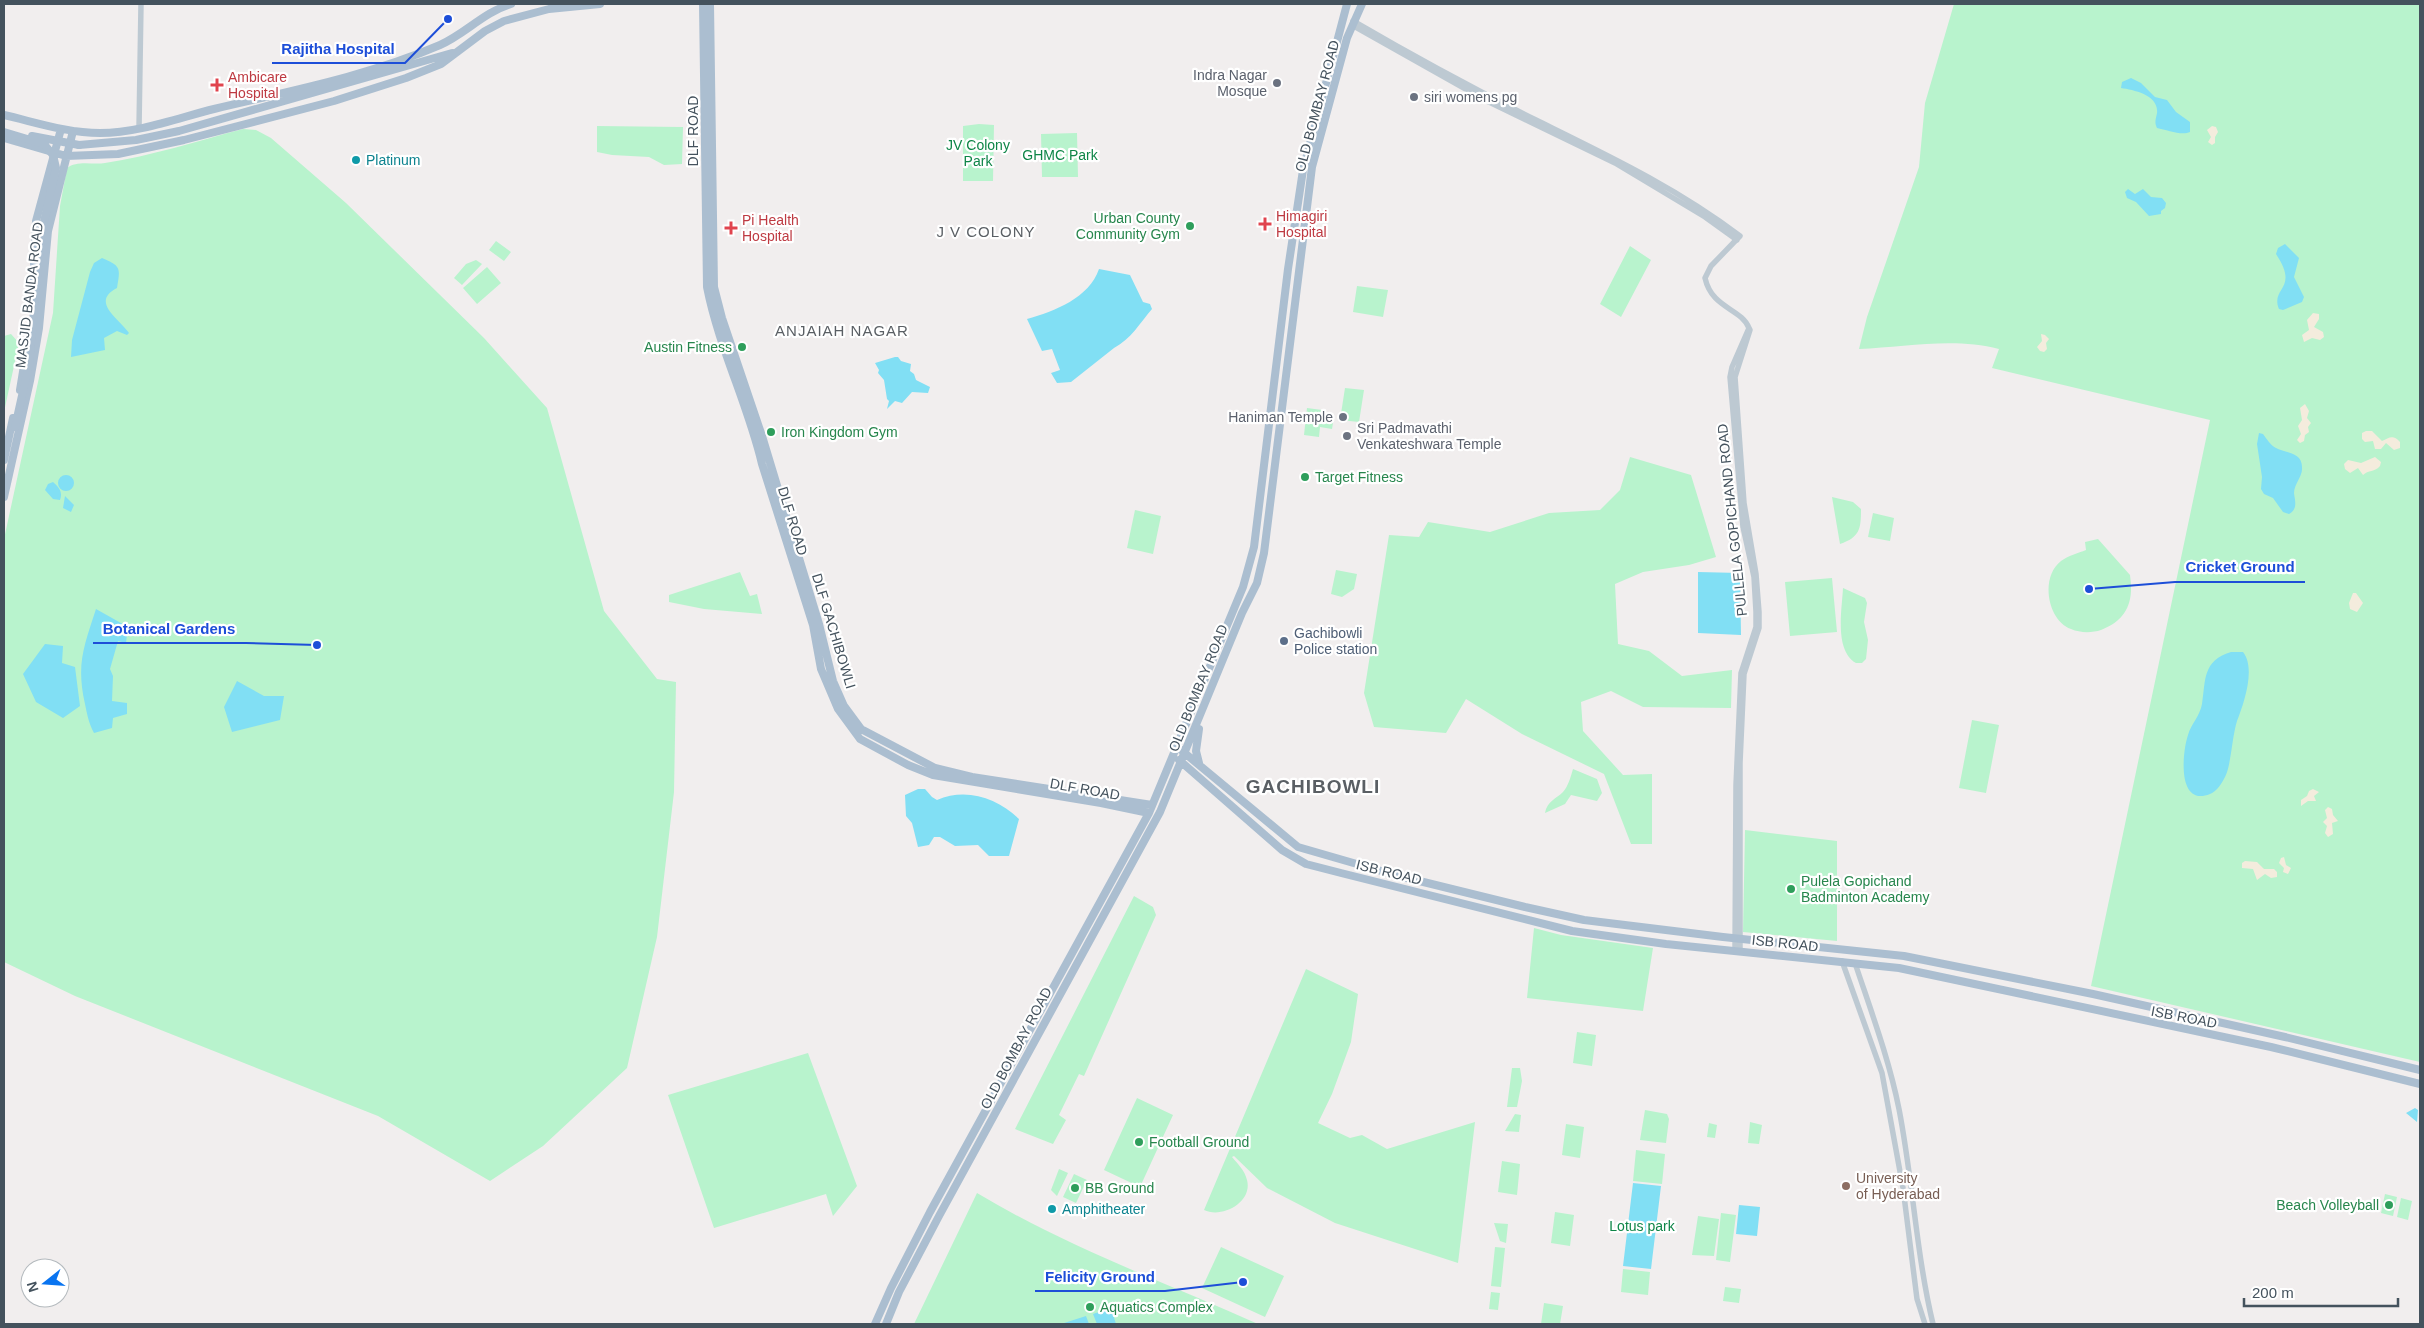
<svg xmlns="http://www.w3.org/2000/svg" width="2424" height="1328" font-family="Helvetica,sans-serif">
	<rect width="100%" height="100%" fill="#f1eeee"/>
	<path fill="#b8f3cd" d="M1954 4H2420V1062L2091 986 2210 420 1992 368 1999 349C1954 337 1905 347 1859 349L1867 317 1919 167 1925 103Z
		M979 124 994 125 993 181H963V126Z
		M597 126 683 127 682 164 664 165 649 157 612 155 597 152Z
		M243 129 256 130 271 138 346 203 484 338 547 408 604 611 657 679 676 682 674 792 657 937 627 1068 543 1146 490 1181 378 1116 75 996 4 962V539L53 313 60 206 67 168C77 160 93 165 105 163 151 156 197 141 243 129Z
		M1077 133 1078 177H1042L1041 134Z
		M496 241 511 252 504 261 489 250Z
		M1630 246 1651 260 1621 317 1600 304Z
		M476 260 482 264 462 285 454 278 466 264Z
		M487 267 501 283 477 304 463 288Z
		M1357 286 1388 290 1383 317 1353 312Z
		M11 334 19 343 4 412V336Z
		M1345 388 1364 390 1359 422 1340 420Z
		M1307 408 1322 410V416L1334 417 1332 429 1320 427 1319 437 1304 435Z
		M1630 457 1691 475 1716 557 1689 565 1643 572 1615 584 1618 644 1649 651 1682 676 1732 670 1731 708 1643 707 1611 691 1581 702 1583 731 1623 775 1652 774V844H1631L1604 774 1522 734 1466 699 1446 733 1374 727 1364 693 1389 535 1419 537 1428 522 1490 532 1549 513 1600 510 1620 490Z
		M1832 497 1853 502 1861 509C1861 529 1860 537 1840 544Z
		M1135 510 1161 516 1153 554 1127 548Z
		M1873 513 1894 518 1890 541 1868 537Z
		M2098 539 2130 575C2134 602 2127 620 2101 630 2092 633 2080 633 2071 629 2047 620 2040 577 2061 561 2068 556 2078 553 2086 550L2085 542Z
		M1336 570 1357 574 1354 589 1342 597 1331 594Z
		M740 572 750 596 757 594 762 614 704 609 669 602V595Z
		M1832 578 1837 632 1790 636 1785 582Z
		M1843 588 1865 598 1867 603 1864 622 1868 640 1866 659 1862 663H1856C1834 650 1842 610 1843 588Z
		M1972 720 1999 725 1986 793 1959 788Z
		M1573 769 1597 779 1602 793 1597 801 1571 795 1565 804 1545 813C1547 801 1556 799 1563 792 1568 787 1571 776 1573 769Z
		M1745 830 1837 841V941L1743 932Z
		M1134 896 1153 907 1156 915 1084 1076 1079 1074 1059 1115 1066 1120 1053 1144 1015 1129Z
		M1534 928 1561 935 1653 948 1643 1011 1527 998Z
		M1306 969 1358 994 1351 1042 1332 1094 1318 1123 1350 1138 1362 1135 1387 1149 1475 1122 1458 1263 1335 1223 1267 1188 1234 1156 1232 1157C1238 1164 1245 1171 1247 1180 1253 1202 1222 1219 1204 1210Z
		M1577 1032 1596 1035 1592 1066 1573 1063Z
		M808 1053 857 1186 833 1216 826 1194 714 1228 668 1095Z
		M1512 1068H1520L1522 1081 1517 1107H1507Z
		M1137 1098 1173 1115 1140 1187 1104 1170Z
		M1645 1110 1667 1114 1669 1119 1666 1143 1640 1140Z
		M1515 1114 1521 1115 1519 1132 1505 1131Z
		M1750 1122 1762 1125 1759 1144 1748 1143Z
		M1709 1123 1717 1125 1715 1138 1707 1137Z
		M1566 1124 1584 1127 1580 1158 1562 1155Z
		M1636 1150 1665 1154 1662 1184 1633 1181Z
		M1502 1161 1520 1164 1517 1195 1498 1192Z
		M1059 1169 1068 1173 1057 1196 1051 1190Z
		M1074 1174 1087 1180 1076 1203 1063 1197Z
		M977 1193C1065 1246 1164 1282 1258 1324H914Z
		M2385 1194 2397 1197 2393 1216 2381 1213Z
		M2401 1198 2412 1201 2408 1220 2397 1217Z
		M1555 1212 1574 1215 1570 1246 1551 1243Z
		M1721 1213 1736 1215 1730 1262 1716 1260Z
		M1698 1216 1719 1219 1714 1256 1692 1255Z
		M1494 1223 1508 1224 1506 1243 1500 1241Z
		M1221 1247 1284 1276 1265 1317 1202 1288Z
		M1495 1247 1505 1248 1501 1287 1491 1286Z
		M1623 1269 1650 1272 1648 1295 1621 1292Z
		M1725 1287 1741 1289 1739 1303 1723 1301Z
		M1491 1292 1500 1293 1498 1310 1489 1309Z
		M1544 1303 1563 1306 1560 1324H1541Z"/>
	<path fill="#f4ecdd" d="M2212 126 2216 127 2218 132 2215 137V143L2212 145 2208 142 2211 137 2207 130Z
		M2313 313 2319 314V319L2314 327 2323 332 2324 337 2320 340 2312 338 2304 342 2302 335 2309 330 2307 320Z
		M2041 334 2045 335 2049 339 2046 343 2047 349 2044 352 2040 351 2037 347 2042 341Z
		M2305 404 2309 411 2307 418 2311 423 2308 427 2309 432 2305 435 2304 441 2300 443 2297 440 2301 434 2298 426 2302 420 2300 408Z
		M2366 431H2372L2382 441C2389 438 2393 434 2400 442V448L2394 450 2386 443 2381 449H2375L2373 441 2365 442 2362 439V433Z
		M2375 457 2381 462 2380 466C2375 472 2368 470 2363 475L2358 468 2350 473 2345 469 2344 464 2348 460 2361 463Z
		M2353 593H2356L2363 603 2357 612 2350 609 2349 603Z
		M2313 789 2319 792 2314 796 2316 801H2308L2301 806V800L2307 796 2309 791Z
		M2328 807 2332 809 2333 815 2338 821 2332 823 2333 834 2328 837 2325 833 2327 826 2323 822 2327 818 2325 810Z
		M2281 858 2284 857 2286 865 2291 868 2288 874 2283 872 2284 868 2279 863Z
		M2245 861 2257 862 2264 869H2274L2277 872V877L2271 878 2265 874 2257 880 2253 869 2242 868V863Z"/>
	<path fill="#81dff4" d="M2131 78 2141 83 2155 97 2167 100 2176 112 2190 122V132C2182 136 2167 130 2157 128 2154 122 2156 119 2157 113 2159 95 2134 90 2121 88L2122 82Z
		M2128 189 2135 194 2143 189 2151 197 2162 198 2166 203 2165 208 2161 211V214L2149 216 2136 202 2127 198 2125 192Z
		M2285 244 2299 258 2294 277 2304 297 2302 302 2283 310 2279 309C2270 287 2300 290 2276 254L2278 248Z
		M102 258C122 266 120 269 117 288 90 302 119 318 129 333L127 335 117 331 104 338 105 350 71 357 72 340 90 272 94 263Z
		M1099 269 1130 275 1143 302 1150 304 1152 309C1140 323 1131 339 1114 348L1071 382 1057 383 1051 373 1060 370 1052 349 1042 351 1027 319C1055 311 1089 298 1099 269Z
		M895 357H898L901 361 911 364 910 371 914 374 916 380 930 387 928 393 912 392 902 403 895 401 887 409 889 401 887 399 884 380 878 373 879 370 875 363Z
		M2259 433 2263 434C2267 439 2270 445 2276 448 2285 453 2302 452 2302 467 2303 476 2294 484 2294 493 2295 501 2298 509 2289 514L2283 512 2273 498 2264 494 2261 489 2262 477 2257 444Z
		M58 483a8 8 0 1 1 16 0a8 8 0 1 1-16 0Z
		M53 482C59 487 63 492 60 500L53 499 45 490 48 484Z
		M65 496 74 505 71 512 63 508Z
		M1698 572 1740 573 1741 635 1698 633Z
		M96 609 128 627 126 643 118 641 110 669 113 676 112 701 127 703V714L113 718 112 728 94 733C89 724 87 714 85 704 76 664 84 646 96 609Z
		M45 644 63 646 62 663 75 667 80 706 63 718 36 702 23 674Z
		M2231 652H2243C2256 668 2244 703 2237 721 2232 737 2231 766 2225 777 2222 783 2217 791 2210 794 2177 807 2182 753 2188 735 2191 724 2200 716 2202 704 2206 680 2202 661 2231 652Z
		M237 681 264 696H284L280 720 232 732 224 707Z
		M918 789H925L932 797 937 800C966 787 998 798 1019 819L1009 856H989L978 845 955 846 940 837H934L929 845 918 847 912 823 906 816 905 795Z
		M2415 1108 2418 1110 2417 1122 2406 1113Z
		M1633 1183 1661 1186 1651 1269 1623 1266Z
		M1739 1205 1760 1207 1757 1236 1736 1234Z
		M1111 1308 1116 1324H1097L1093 1314Z
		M1086 1316 1089 1324H1061Z"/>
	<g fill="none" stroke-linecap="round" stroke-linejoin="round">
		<path stroke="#bdc9d2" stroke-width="5.5" d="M1353 21C1413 56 1474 89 1536 120 1607 155 1677 188 1740 236L1711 266 1705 278C1712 309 1741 308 1749 328
			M1352 25 1487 101 1615 163 1705 217 1737 240
			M139 128 141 4
			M1735 950 1736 785 1741 673 1756 627V612L1754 577 1743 527 1730 377 1732 367 1749 328 1750 330 1735 377 1744 503 1756 574 1759 612V628L1744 674 1740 763V950
			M1842 961 1882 1073 1903 1188 1917 1299 1925 1324
			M1855 963C1871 1011 1889 1059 1899 1109 1913 1181 1916 1253 1933 1324"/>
		<path stroke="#abbed0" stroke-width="8" d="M703 4 707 287C719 348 748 404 762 464L813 625 821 669 838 709 860 739 908 765 933 775 1101 803 1149 813
			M710 4 714 287 722 318 762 436 819 624 833 681 844 706 861 729 935 768 972 777 1152 805
			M4 115C35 122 67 133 100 133 138 133 178 118 214 109 290 91 368 76 440 45 465 34 484 12 511 4
			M4 138 66 156 118 154 184 140 334 101 406 78 441 64 485 31 504 21 549 9 600 4
			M79 145 136 140 179 131 452 53
			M33 288 36 221 61 129
			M20 390 29 335
			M4 460 13 418
			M4 497 30 381 39 328 48 231 73 131
			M1199 729 1196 751 1199 763
			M1181 750 1298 847 1395 875 1525 907 1584 920 1723 937 1904 956 2093 994 2285 1037 2420 1070
			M1179 760 1282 850 1306 864 1341 873 1572 931 1666 944 1899 968 2271 1047 2420 1084
			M875 1324 891 1288 930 1212 1149 813 1243 587 1254 547 1288 269 1303 170 1347 4
			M886 1324 899 1292 939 1216 1160 812 1242 613 1257 583 1264 553 1312 167 1347 38 1362 4"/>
		<path stroke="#abbed0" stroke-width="8" d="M4 132 44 144 53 155 56 168 41 235 29 364 15 427
			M32 136 79 145"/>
	</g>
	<g fill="#6b7280" stroke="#fff" stroke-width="2">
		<circle cx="1277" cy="83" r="5"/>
		<circle cx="1414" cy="97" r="5"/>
		<circle cx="1343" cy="417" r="5"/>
		<circle cx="1347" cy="436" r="5"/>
	</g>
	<g fill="#e0444e" stroke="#fff" stroke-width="2">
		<path d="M214.5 77.5h5v5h5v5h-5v5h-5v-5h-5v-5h5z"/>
		<path d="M1262.5 216.5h5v5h5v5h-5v5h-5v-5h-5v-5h5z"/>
		<path d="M728.5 220.5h5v5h5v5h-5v5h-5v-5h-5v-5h5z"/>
	</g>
	<g fill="#0f9aa8" stroke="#fff" stroke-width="2">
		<circle cx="356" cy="160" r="5"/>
		<circle cx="1052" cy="1209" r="5"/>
	</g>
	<g fill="#2e9e5b" stroke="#fff" stroke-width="2">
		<circle cx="1190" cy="226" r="5"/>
		<circle cx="742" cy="347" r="5"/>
		<circle cx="771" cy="432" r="5"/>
		<circle cx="1305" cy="477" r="5"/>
		<circle cx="1791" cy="889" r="5"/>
		<circle cx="1139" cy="1142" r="5"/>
		<circle cx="1075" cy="1188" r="5"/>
		<circle cx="2389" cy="1205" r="5"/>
		<circle cx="1090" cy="1307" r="5"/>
	</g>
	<circle fill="#5c6f8a" stroke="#fff" stroke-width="2" cx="1284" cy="641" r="5"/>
	<circle fill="#8d6e63" stroke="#fff" stroke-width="2" cx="1846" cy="1186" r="5"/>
	<g text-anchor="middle" stroke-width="4.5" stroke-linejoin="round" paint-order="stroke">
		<g font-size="14" fill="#5b616d" stroke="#fff" text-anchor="end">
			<text x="1267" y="80">Indra Nagar<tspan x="1267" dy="16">Mosque</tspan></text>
			<text x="1424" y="102" text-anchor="start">siri womens pg</text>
			<text x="1333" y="422">Haniman Temple</text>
			<text x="1357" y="433" text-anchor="start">Sri Padmavathi<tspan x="1357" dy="16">Venkateshwara Temple</tspan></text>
		</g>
		<g font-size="14" fill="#be3a42" stroke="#fff" text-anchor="start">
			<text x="228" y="82">Ambicare<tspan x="228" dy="16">Hospital</tspan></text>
			<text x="1276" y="221">Himagiri<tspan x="1276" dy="16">Hospital</tspan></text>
			<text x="742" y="225">Pi Health<tspan x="742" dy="16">Hospital</tspan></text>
		</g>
		<g font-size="14" fill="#44525d" stroke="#fff">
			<text transform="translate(1317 106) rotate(-75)" y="5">OLD BOMBAY ROAD</text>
			<text transform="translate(693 131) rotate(-90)" y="5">DLF ROAD</text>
			<text transform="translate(29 295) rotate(-83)" y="5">MASJID BANDA ROAD</text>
			<text transform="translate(1732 520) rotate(-96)" y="5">PULLELA GOPICHAND ROAD</text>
			<text transform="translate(793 521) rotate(73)" y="5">DLF ROAD</text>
			<text transform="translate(834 631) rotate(73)" y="5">DLF GACHIBOWLI</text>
			<text transform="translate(1198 688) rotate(-68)" y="5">OLD BOMBAY ROAD</text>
			<text transform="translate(1085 789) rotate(10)" y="5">DLF ROAD</text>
			<text transform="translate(1389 872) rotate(14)" y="5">ISB ROAD</text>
			<text transform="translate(1785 943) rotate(6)" y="5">ISB ROAD</text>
			<text transform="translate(2184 1017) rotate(11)" y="5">ISB ROAD</text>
			<text transform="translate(1016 1048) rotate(-62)" y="5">OLD BOMBAY ROAD</text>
		</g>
		<g font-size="14" fill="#0e8547" stroke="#fff">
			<text x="978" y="150">JV Colony<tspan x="978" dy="16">Park</tspan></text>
			<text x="1060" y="160">GHMC Park</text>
			<text x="1642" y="1231">Lotus park</text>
		</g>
		<g font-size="14" fill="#0d838f" stroke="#fff" text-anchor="start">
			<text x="366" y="165">Platinum</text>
			<text x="1062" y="1214">Amphitheater</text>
		</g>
		<g font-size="14" fill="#27864d" stroke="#fff" text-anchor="start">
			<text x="1180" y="223" text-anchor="end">Urban County<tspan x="1180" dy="16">Community Gym</tspan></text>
			<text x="732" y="352" text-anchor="end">Austin Fitness</text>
			<text x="781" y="437">Iron Kingdom Gym</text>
			<text x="1315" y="482">Target Fitness</text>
			<text x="1801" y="886">Pulela Gopichand<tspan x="1801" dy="16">Badminton Academy</tspan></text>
			<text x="1149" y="1147">Football Ground</text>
			<text x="1085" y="1193">BB Ground</text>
			<text x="2379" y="1210" text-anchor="end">Beach Volleyball</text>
			<text x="1100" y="1312">Aquatics Complex</text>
		</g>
		<g font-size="14" fill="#4e5e75" stroke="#fff" text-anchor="start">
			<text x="1294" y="638">Gachibowli<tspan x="1294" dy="16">Police station</tspan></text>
		</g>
		<g font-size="14" fill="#785e54" stroke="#fff" text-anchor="start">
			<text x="1856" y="1183">University<tspan x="1856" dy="16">of Hyderabad</tspan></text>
		</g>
		<g font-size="15" letter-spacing="1" fill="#5a5f64" stroke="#fff">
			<text x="986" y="237">J V COLONY</text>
			<text x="842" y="336">ANJAIAH NAGAR</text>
		</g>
		<g font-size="19" font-weight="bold" letter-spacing="1" fill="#5a5f64" stroke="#fff">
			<text x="1313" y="793">GACHIBOWLI</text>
		</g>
	</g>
	<path fill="none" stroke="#1d4ed8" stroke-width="2" d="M448 19L405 63H272M2089 589L2175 582H2305M317 645L246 643H93M1243 1282L1165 1291H1035"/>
	<g fill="#1d4ed8" stroke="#fff" stroke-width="2">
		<circle cx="448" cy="19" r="5"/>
		<circle cx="2089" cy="589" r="5"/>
		<circle cx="317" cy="645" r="5"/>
		<circle cx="1243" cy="1282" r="5"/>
	</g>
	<g font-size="15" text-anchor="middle" font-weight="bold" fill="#1d4ed8" stroke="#fff" stroke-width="4.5" stroke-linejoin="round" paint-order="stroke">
		<text x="338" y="54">Rajitha Hospital</text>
		<text x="2240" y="572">Cricket Ground</text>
		<text x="169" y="634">Botanical Gardens</text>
		<text x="1100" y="1282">Felicity Ground</text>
	</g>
	<rect width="2424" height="1328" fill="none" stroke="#44525d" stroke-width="10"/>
	<g transform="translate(45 1283) rotate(253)"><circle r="24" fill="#ffffff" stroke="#b4babe"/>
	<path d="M0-4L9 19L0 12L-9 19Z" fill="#0974f0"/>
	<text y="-8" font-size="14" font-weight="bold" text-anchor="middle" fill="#44525d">N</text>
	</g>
	<path d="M2244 1298v8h154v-8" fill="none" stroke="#44525d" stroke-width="2.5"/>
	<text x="2252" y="1298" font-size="15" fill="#44525d" stroke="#ffffff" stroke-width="4" paint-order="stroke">200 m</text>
</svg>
